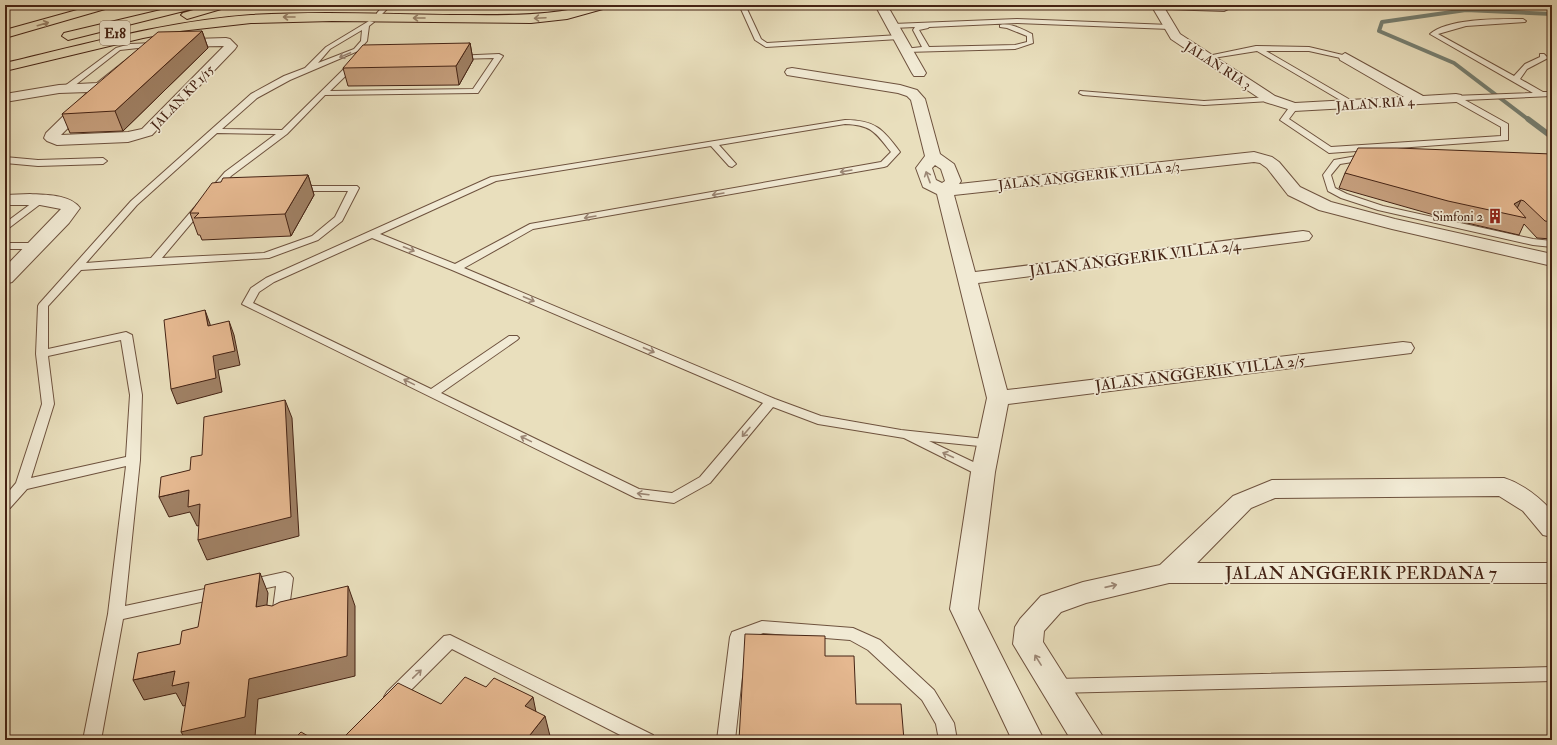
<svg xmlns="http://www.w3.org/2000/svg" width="1557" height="745" font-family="'IM FELL Double Pica',serif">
	<rect width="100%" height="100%" fill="#e9dfbd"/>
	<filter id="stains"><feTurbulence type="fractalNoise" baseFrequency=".005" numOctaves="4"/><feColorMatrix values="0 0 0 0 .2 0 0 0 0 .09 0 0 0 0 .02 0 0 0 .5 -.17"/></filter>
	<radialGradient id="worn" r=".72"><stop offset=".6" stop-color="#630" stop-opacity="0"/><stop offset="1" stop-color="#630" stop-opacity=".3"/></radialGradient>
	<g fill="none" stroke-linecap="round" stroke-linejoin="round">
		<path stroke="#767f71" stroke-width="4" d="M1529 120 1454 63 1379 31 1382 22 1466 10 1552 14"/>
		<path stroke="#767f71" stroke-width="5.5" d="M1528 119 1552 137"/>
		<g stroke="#6e523e" stroke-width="2">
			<path id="service" d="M384 5H391L381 15H377V13Z
				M703 5H711L705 8Z
				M745 5H752L747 9 761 39 767 43 899 35 902 37 899 39 766 47 755 40 741 9Z
				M1017 19 1170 25 1173 27 1170 29 1017 23 929 27 928 28 919 30 929 47 1015 45 1027 42V36L1007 28 1000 27V25C1011 23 1022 29 1032 34L1033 43 1015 49 906 52 904 51V49L922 47 913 30 915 27 893 28 890 26 893 24Z
				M1523 19 1526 21 1525 22 1466 26 1438 34 1514 76 1525 64 1540 57V54H1544L1548 58 1527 69 1520 79 1543 92H1552V96L1465 100 1508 124V140L1329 153 1280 120 1291 105H1297L1298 107 1289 119 1331 147 1501 136V127L1453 100V96L1533 93 1430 34C1449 18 1499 19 1523 19Z
				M369 21 374 22 369 26 367 41 358 51 290 80 257 98 222 129 282 130 354 59 361 61 330 91 473 89 494 58 456 59 454 58V56L499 54 503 56 478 93H475L325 95 287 134 231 176 162 258 264 253 312 236 335 217 348 191H295L292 190V186H357L359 188 342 221 318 240 269 258 81 270 48 306V349L126 332 132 335 142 395 140 460 125 606 219 586 224 588 227 592 224 596 219 598 123 619 101 740H83L108 614 126 466 27 489 10 508 5 510V496L16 483 42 404 36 354 38 306 39 304 131 201 251 94 284 76 305 68 326 47ZM362 30 361 41 354 49 318 63 330 49ZM217 133 276 134 225 172 151 258 86 263 137 205ZM121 340 130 395 126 457 31 478 54 404 48 356Z
				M154 43 156 44V46L120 50 69 90 62 88 116 48 130 44Z
				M1256 46 1309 47 1347 56 1349 57 1345 59 1309 51H1266L1359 105 1352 107 1257 51 1207 59 1203 57Z
				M1080 91 1204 101 1270 97 1274 99 1270 101 1204 105 1083 95 1079 93Z
				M845 120C875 120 883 129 900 152L887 166 884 167 533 229 464 268 775 399 821 416 901 430 994 440 996 443 994 446 989 447 929 441 988 469 990 472 988 475H978L904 438 818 424 773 407 710 483 674 503 636 498 242 304 251 288 266 278 491 177ZM845 124C872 125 875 132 891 152L881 162 530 224 455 264 380 234 496 181 711 146 729 166 732 167 736 164 719 145ZM372 238 452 270 763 403 700 477 672 493 639 489 441 393 517 340 519 338 517 336H509L431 389 253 303 259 292 274 282Z
				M1368 154 1371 155V159L1340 164 1331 175 1335 188 1347 194 1383 206 1533 239 1552 241V247L1533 245 1378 210 1341 198 1328 191 1323 175 1334 160Z
				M5 157 38 160 103 158 107 161 103 164 38 166 5 163Z
				M40 197 45 200 43 202 5 231V223Z
				M5 243H37L42 246 37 249H5Z
				M285 572 290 574 293 578 288 616 286 620 280 622 274 620 272 616 276 586 248 592 243 590 240 586 243 582 248 580Z
				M762 621 853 628 880 640 934 690 954 723 957 740H939L936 724 922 700 868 650 850 640 763 633 746 641 735 740H717L730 637 732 632Z
				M450 635 653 735 656 740H630L452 649 399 702 393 704 387 702 384 697 387 692 444 636Z
				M1552 667V681L1056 693 1050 691 1048 686 1050 681 1056 679Z"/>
		</g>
		<g stroke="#6e523e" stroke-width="2">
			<path id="minor" d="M875 5H887L926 73 924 76H914L912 73Z
				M1151 5 1228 6 1230 8 1224 11 1165 9 1180 34 1275 96 1295 103 1404 97 1340 60 1339 57 1345 53 1423 96 1456 94 1461 95 1463 98 1461 101 1456 102 1294 111 1265 102 1171 39Z
				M226 38 230 39 237 46 235 49 152 135 128 142 57 145 47 141 44 138 46 133 88 92 59 93 5 102V94L59 85 97 83 146 44 161 40ZM224 46 142 129 128 132 61 135 106 90 154 50 165 47Z
				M792 68 900 85 917 90 925 99 940 154 954 164 961 181 959 184 1254 152 1272 157 1279 162 1300 187 1331 202 1395 219 1552 254V266L1392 229 1319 210 1288 195 1267 168 1260 163 1254 162 954 195 975 272 1303 231 1309 232 1312 236 1309 240 1303 241 978 283 1007 390 1403 342 1411 343 1414 348 1411 353 1403 354 1008 404 995 472 978 609 1044 740H1012L950 609 971 472 987 398 937 194 923 187 916 168 925 156 911 100 907 96 898 93 787 75 785 72 787 69ZM935 165 941 169 945 181 942 183 936 180 932 168Z
				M30 194C45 195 70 194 80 208L69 223 12 282 5 284V267L61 209 40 205H5V195Z
				M1504 478C1523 484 1539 497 1552 511V537L1543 535 1523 511 1499 496 1275 498 1251 508 1197 563H1552V583H1169L1086 603 1061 612 1044 631 1043 642 1105 740H1071L1013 644 1015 627 1020 619 1041 596 1083 582 1160 565 1233 496 1272 480Z"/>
		</g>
		<g stroke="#452314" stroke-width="2">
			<path id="motorway" d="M95 5H114L112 7 5 38V30Z
				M182 5H202L200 7 68 40 62 36 64 33Z
				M211 5H230L228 7 187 19 181 15 183 13Z
				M592 5H612L610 7 567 19 531 23 332 21 251 23 180 31 143 38 5 71V63C86 44 168 21 251 15 318 11 385 14 451 15 499 15 545 17 592 5Z"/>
		</g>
		<use href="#service" fill="#f1ead4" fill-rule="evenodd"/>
		<use href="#minor" fill="#f1ead4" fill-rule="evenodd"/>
		<use href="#motorway" fill="#e9dfbd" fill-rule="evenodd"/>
	</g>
	<path fill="#c59e7c" stroke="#452314" d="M202 31 208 48 123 131 70 133 62 114Z
		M470 43 473 60 459 85 348 86 343 68Z
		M1552 154V239L1537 238 1524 224 1519 235 1441 217 1339 188 1345 173Z
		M308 175 314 195 291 236 202 240 200 235H198L190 213 221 182Z"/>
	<path fill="#a08165" stroke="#452314" d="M202 31 208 48 123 131 115 111Z
		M470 43 473 60 459 85 456 66Z
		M308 175 314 195 291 236 285 214Z
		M1521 200 1514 215V204Z
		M205 310 210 324 213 340 208 326Z
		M229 321 234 335 240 365 218 370 222 392 177 404 171 389 213 356Z
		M285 400 292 418 299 536 207 560 198 540Z
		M189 490 200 504 208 523 197 526 190 512 169 517 159 497Z
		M260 573 268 593 265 627 256 607Z
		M348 586 355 606V676L258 699 255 737 243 740H186L181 732 249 679Z
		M175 671 189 682 200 702 183 706 176 693 144 700 133 680Z
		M533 697 537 717 525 706Z
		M545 716 550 736 547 740H526Z"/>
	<path fill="#e5b890" stroke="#452314" d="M202 31 115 111 62 114 158 32Z
		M470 43 456 66 343 68 363 45Z
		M1358 148H1397L1552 154V222L1545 221 1524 201 1521 200 1514 204 1526 218 1448 201 1345 173Z
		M308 175 285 214 194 218 199 213H190L212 183 221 182 223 178Z
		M205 310 208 326 229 321 235 351 213 356 216 378 171 389 164 320Z
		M285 400 291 517 198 540 200 504 188 507 189 490 159 497 161 477 190 470 191 457 202 455 204 417Z
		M260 573 256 607 266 605 272 606 280 602 348 586 347 656 249 679 245 717 181 732 189 682 172 686 175 671 133 680 138 653 180 644 182 631 198 627 205 585Z
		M745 634 825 636V656H854L856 704H901L904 740H739Z
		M465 677 486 687 494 678 533 697 525 706 545 716 526 740H341L398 683 441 704Z
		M301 732 315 740H293Z"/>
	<defs><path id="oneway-shaft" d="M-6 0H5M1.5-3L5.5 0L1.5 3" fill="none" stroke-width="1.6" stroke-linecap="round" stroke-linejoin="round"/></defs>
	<g stroke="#978168">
		<use href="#oneway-shaft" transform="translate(289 17) rotate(180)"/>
		<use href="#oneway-shaft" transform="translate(419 18) rotate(-180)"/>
		<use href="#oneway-shaft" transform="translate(540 18) rotate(177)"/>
		<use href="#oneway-shaft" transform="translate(43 24) rotate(-16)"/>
	</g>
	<g stroke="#9b8674">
		<use href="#oneway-shaft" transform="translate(345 55) rotate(157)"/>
		<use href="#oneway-shaft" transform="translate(846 171) rotate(170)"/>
		<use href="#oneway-shaft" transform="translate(928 177) rotate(-110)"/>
		<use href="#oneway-shaft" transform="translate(718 194) rotate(170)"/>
		<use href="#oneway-shaft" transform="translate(590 217) rotate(170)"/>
		<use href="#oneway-shaft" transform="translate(409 249) rotate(22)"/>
		<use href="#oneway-shaft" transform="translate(529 299) rotate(23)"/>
		<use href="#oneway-shaft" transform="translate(649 350) rotate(23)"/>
		<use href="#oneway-shaft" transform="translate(409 382) rotate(-154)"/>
		<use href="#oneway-shaft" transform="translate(746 432) rotate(130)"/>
		<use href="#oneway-shaft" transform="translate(526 439) rotate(-154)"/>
		<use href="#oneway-shaft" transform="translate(948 455) rotate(-155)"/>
		<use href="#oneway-shaft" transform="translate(643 494) rotate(-173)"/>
		<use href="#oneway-shaft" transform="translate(1111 586) rotate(-13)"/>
		<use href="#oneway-shaft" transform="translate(1038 660) rotate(-122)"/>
		<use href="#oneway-shaft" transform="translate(417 674) rotate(-44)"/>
	</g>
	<defs>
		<g id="building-bare" transform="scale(1.2)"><path d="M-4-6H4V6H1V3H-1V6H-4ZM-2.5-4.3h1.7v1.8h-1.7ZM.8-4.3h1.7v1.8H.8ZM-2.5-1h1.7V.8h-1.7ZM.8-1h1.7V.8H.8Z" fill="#8f2418" stroke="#f1ead4" stroke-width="2.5" paint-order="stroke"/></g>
	</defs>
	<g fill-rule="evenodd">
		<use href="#building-bare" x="1495" y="216"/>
	</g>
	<g text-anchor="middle" stroke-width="3.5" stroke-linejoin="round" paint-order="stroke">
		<g font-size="13" fill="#452314" stroke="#f1ead4">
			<text transform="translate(1218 65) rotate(33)" y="5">JALAN RIA 3</text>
			<text transform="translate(182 97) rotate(-46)" y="5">JALAN KP 1/15</text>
			<text transform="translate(1375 103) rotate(-4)" y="5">JALAN RIA 4</text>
			<text transform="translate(1089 175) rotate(-6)" y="5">JALAN ANGGERIK VILLA 2/3</text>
		</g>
		<g font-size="13" fill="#452314" stroke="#f1ead4" text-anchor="end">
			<text x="1483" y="221">Simfoni 2</text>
		</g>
		<rect fill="#f1ead4" stroke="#795f4e" stroke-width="1" x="100" y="21" width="30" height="24" rx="3"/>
		<g font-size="14" font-weight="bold" fill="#452314">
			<text x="115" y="38">E18</text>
		</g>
		<g font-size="15" fill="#452314" stroke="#f1ead4">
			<text transform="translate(1135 258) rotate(-7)" y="5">JALAN ANGGERIK VILLA 2/4</text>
			<text transform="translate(1200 373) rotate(-7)" y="5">JALAN ANGGERIK VILLA 2/5</text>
		</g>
		<g font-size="18" fill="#452314" stroke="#f1ead4">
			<text x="1361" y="579">JALAN ANGGERIK PERDANA 7</text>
		</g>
	</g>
	<rect width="1557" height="745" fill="none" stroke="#e9dfbd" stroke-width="20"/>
	<rect x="6" y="6" width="1545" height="733" fill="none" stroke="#452314" stroke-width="2"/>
	<rect x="10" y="10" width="1537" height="725" fill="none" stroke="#452314"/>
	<rect width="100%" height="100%" filter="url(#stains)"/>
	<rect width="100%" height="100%" fill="url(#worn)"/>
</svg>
